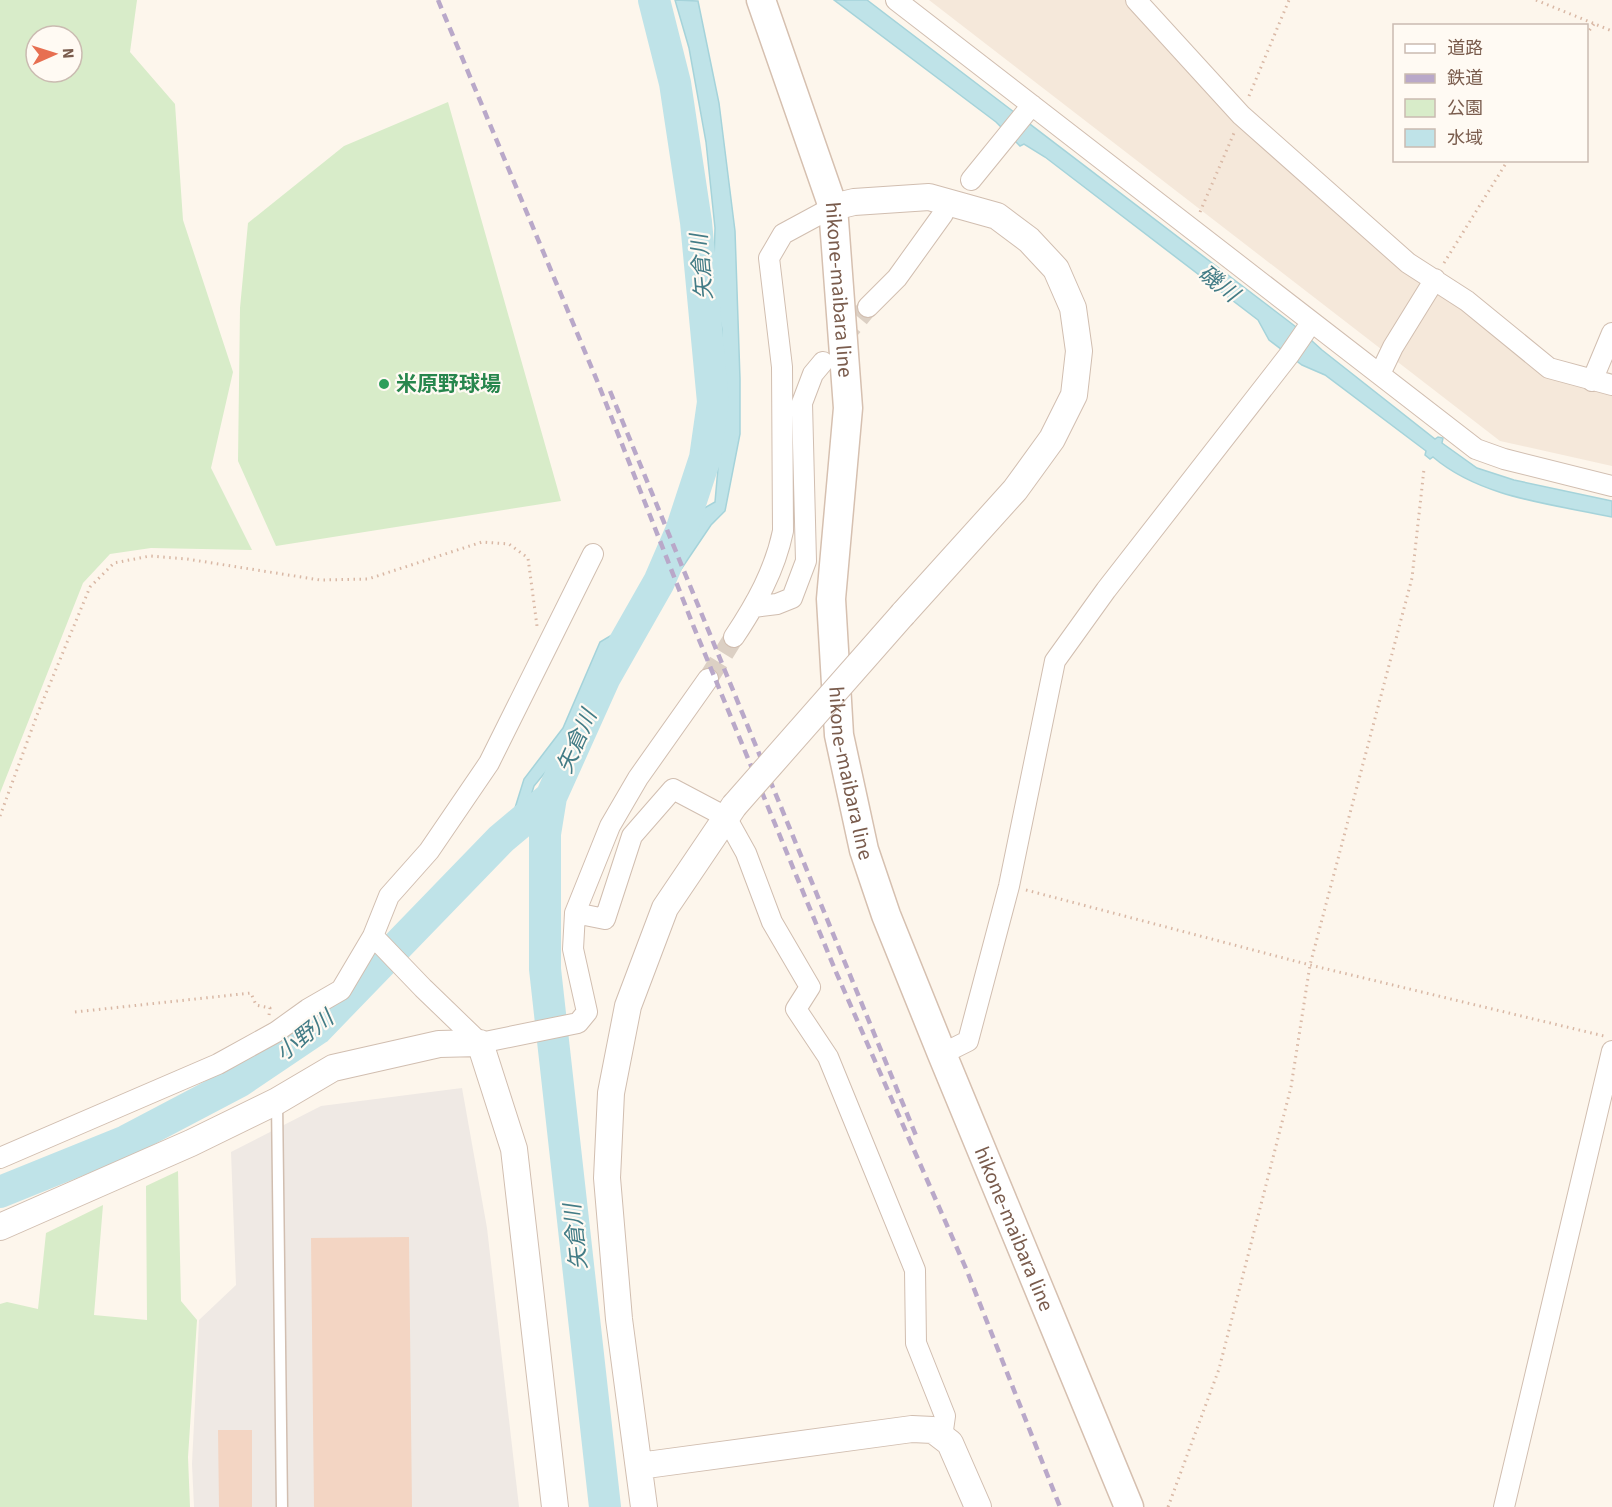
<svg xmlns="http://www.w3.org/2000/svg" width="1612" height="1507" font-family="'Source Sans 3','Noto Sans JP',sans-serif">
	<rect width="100%" height="100%" fill="#fdf6ec"/>
	<path fill="#f5e8da" d="M929 0H1128L1248 132 1549 376 1612 391V466L1500 441Z"/>
	<path fill="#efe9e4" d="M462 1088 487 1228 519 1507H194L192 1464 199 1320 236 1285 231 1152 321 1106Z"/>
	<path fill="#d8ecc9" fill-rule="evenodd" d="M0 0H137L130 52 175 104 183 220 233 372 211 468 252 550 151 548 110 554 83 583 0 793ZM36 36H72V72H36Z
		M448 102 561 501 276 546 238 461 240 308 248 223 344 146Z
		M178 1171 181 1301 197 1320 188 1457 190 1507H0V1304L7 1302 38 1309 46 1233 103 1205 94 1315 147 1320 146 1186Z"/>
	<path fill="#bfe3e8" stroke="#a5d3da" stroke-width="1.5" d="M675 0 698 1 719 103 735 231 740 379V434L725 511 711 525 630 645 609 661 575 736 534 786 518 837 505 840 524 779 563 728 600 642 617 632 629 609 647 596 694 514 715 502 721 434 722 329 713 292 715 228 706 142 689 48Z
		M834 0H867L1300 330 1322 350 1435 439 1438 437 1443 438 1442 443 1477 468 1514 480 1612 501V517C1552 504 1481 498 1433 457L1430 459 1425 455 1426 451 1325 375 1302 365 1269 340 1258 320 1045 157 1024 144 1020 146 996 122Z"/>
	<g fill="none" stroke-linecap="round" stroke-linejoin="round">
		<path stroke="#bfe3e8" stroke-width="32" d="M0 1192 126 1141 240 1081 317 1029 501 839 551 797
			M605 1507 545 969V834L551 797 605 677 659 582 681 531 705 458 713 402 696 222 675 83 654 0"/>
	</g>
	<path fill="#f3d5c3" d="M409 1237 412 1507H314L311 1238Z
		M218 1430H252V1507H219Z"/>
	<g fill="none" stroke-linecap="round" stroke-linejoin="round">
		<path stroke="#dcd0c4" stroke-width="20" stroke-dasharray="20 10" stroke-linecap="butt" d="M840 341 868 307
			M708 679 734 637"/>
		<g stroke="#d1beb0" stroke-width="13">
			<path id="service" d="M277 1101 282 1507"/>
		</g>
		<g stroke="#d1beb0" stroke-width="22">
			<path id="minor" d="M896 0 1476 449 1504 459 1612 486
				M1136 0 1241 115 1408 263 1467 301 1549 368 1612 385
				M971 180 1032 105
				M868 307 897 278 943 214
				M1380 374 1393 347 1435 279
				M1592 381 1612 333
				M754 607 777 604 792 598 806 561 802 403 813 374 823 362
				M734 637C756 604 775 570 783 531L782 367 769 258 783 234 833 207
				M575 913 605 919 632 836 673 789 726 817 746 853 772 922 810 987 796 1009 828 1057 915 1270 916 1343 945 1416 942 1437
				M373 936 423 988 480 1043 578 1023 587 1012 573 949 575 913 610 826 638 778 708 679
				M942 1054 968 1041 1009 886 1055 661 1106 590 1289 355 1311 323
				M0 1158 218 1064 276 1032 308 1009 341 990 373 936 389 896 429 851 489 763 593 554
				M1504 1507 1612 1051"/>
		</g>
		<g stroke="#d1beb0" stroke-width="28">
			<path id="tertiary" d="M833 207 854 202 929 197 997 216 1029 240 1056 269 1073 308 1079 351 1074 395 1052 439 1015 490 903 614
				M0 1227 191 1143 277 1101 333 1068 439 1044 480 1043 514 1149 555 1507
				M639 1466 912 1429 933 1430 950 1443 978 1507
				M644 1507 619 1319 607 1178 611 1093 628 1006 665 908 734 806"/>
		</g>
		<g stroke="#d6c0b0" stroke-width="31">
			<g id="secondary">
				<path id="s1" d="M761 0 833 207 848 408 831 599 839 735 864 850 886 915 942 1054 1129 1507"/>
			</g>
		</g>
		<path stroke="#d9b8a5" stroke-width="3" stroke-dasharray="1.5 4.5" stroke-linecap="butt" d="M1536 0 1612 31
			M1586 35 1594 24
			M1249 96 1289 0
			M1200 212 1234 133
			M1444 263 1508 160
			M0 816 37 715 90 587 114 563 150 556 187 559 320 580 368 579 482 542 509 544 528 558 537 626
			M1026 890 1310 965 1604 1036
			M75 1012 251 993 256 1005 270 1008 269 1015
			M1168 1507 1219 1369 1291 1087 1310 965 1412 578 1424 469"/>
		<use href="#service" stroke="#fff" stroke-width="10"/>
		<use href="#minor" stroke="#fff" stroke-width="20"/>
		<use href="#tertiary" stroke="#fff" stroke-width="26"/>
		<use href="#secondary" stroke="#fff" stroke-width="28"/>
		<path stroke="#b9a8c9" stroke-width="4.5" stroke-dasharray="9 6" stroke-linecap="butt" d="M438 0 598 383 693 625 836 972 967 1271 1060 1507
			M610 391 917 1138"/>
		<g stroke="#d1beb0" stroke-width="28" stroke-linecap="butt">
			<path id="tertiary-bridge" d="M734 806 903 614"/>
		</g>
		<use href="#tertiary-bridge" stroke="#fff" stroke-width="26"/>
	</g>
	<circle fill="#2e9e5b" stroke="#fffaf3" stroke-width="2" cx="384" cy="384" r="6"/>
	<g text-anchor="middle" stroke-width="4.5" stroke-linejoin="round" paint-order="stroke">
		<g font-size="21" fill="#7a5c4d" stroke="#fffaf3">
			<text dy="7" stroke="none"><textPath href="#s1" startOffset="302">hikone-maibara line</textPath></text>
			<text dy="7" stroke="none"><textPath href="#s1" startOffset="788">hikone-maibara line</textPath></text>
			<text dy="7" stroke="none"><textPath href="#s1" startOffset="1274">hikone-maibara line</textPath></text>
		</g>
		<g font-size="21" font-weight="bold" fill="#27864d" stroke="#fffaf3" text-anchor="start">
			<text x="396" y="391">米原野球場</text>
		</g>
		<g font-size="22" font-style="italic" fill="#437c86" stroke="#fffaf3">
			<text transform="translate(701 267) rotate(-95)" y="8">矢倉川</text>
			<text transform="translate(1219 283) rotate(38)" y="8">磯川</text>
			<text transform="translate(576 741) rotate(-66)" y="8">矢倉川</text>
			<text transform="translate(304 1035) rotate(-38)" y="8">小野川</text>
			<text transform="translate(575 1237) rotate(-96)" y="8">矢倉川</text>
		</g>
	</g>
	<rect x="1393" y="24" width="195" height="138" fill="#fffaf3" stroke="#cabbb1" stroke-width="1.5"/>
	<rect x="1405" y="44" width="30" height="9" fill="#ffffff" stroke="#cabbb1" stroke-width="1.5"/>
	<text x="1447" y="54" font-size="18" fill="#7a5c4d">道路</text>
	<rect x="1405" y="74" width="30" height="9" fill="#b9a8c9" stroke="#cabbb1" stroke-width="1.5"/>
	<text x="1447" y="84" font-size="18" fill="#7a5c4d">鉄道</text>
	<rect x="1405" y="99" width="30" height="18" fill="#d8ecc9" stroke="#cabbb1" stroke-width="1.5"/>
	<text x="1447" y="114" font-size="18" fill="#7a5c4d">公園</text>
	<rect x="1405" y="129" width="30" height="18" fill="#bfe3e8" stroke="#cabbb1" stroke-width="1.5"/>
	<text x="1447" y="144" font-size="18" fill="#7a5c4d">水域</text>
	<g transform="translate(54 54) rotate(87)"><circle r="28" fill="#fffaf3" stroke="#cabbb1" stroke-width="1.5"/>
	<path d="M0-4.5L10 22L0 15L-10 22Z" fill="#e76f51"/>
	<text y="-9" font-size="16" font-weight="bold" text-anchor="middle" fill="#7a5c4d">N</text>
	</g>
</svg>
